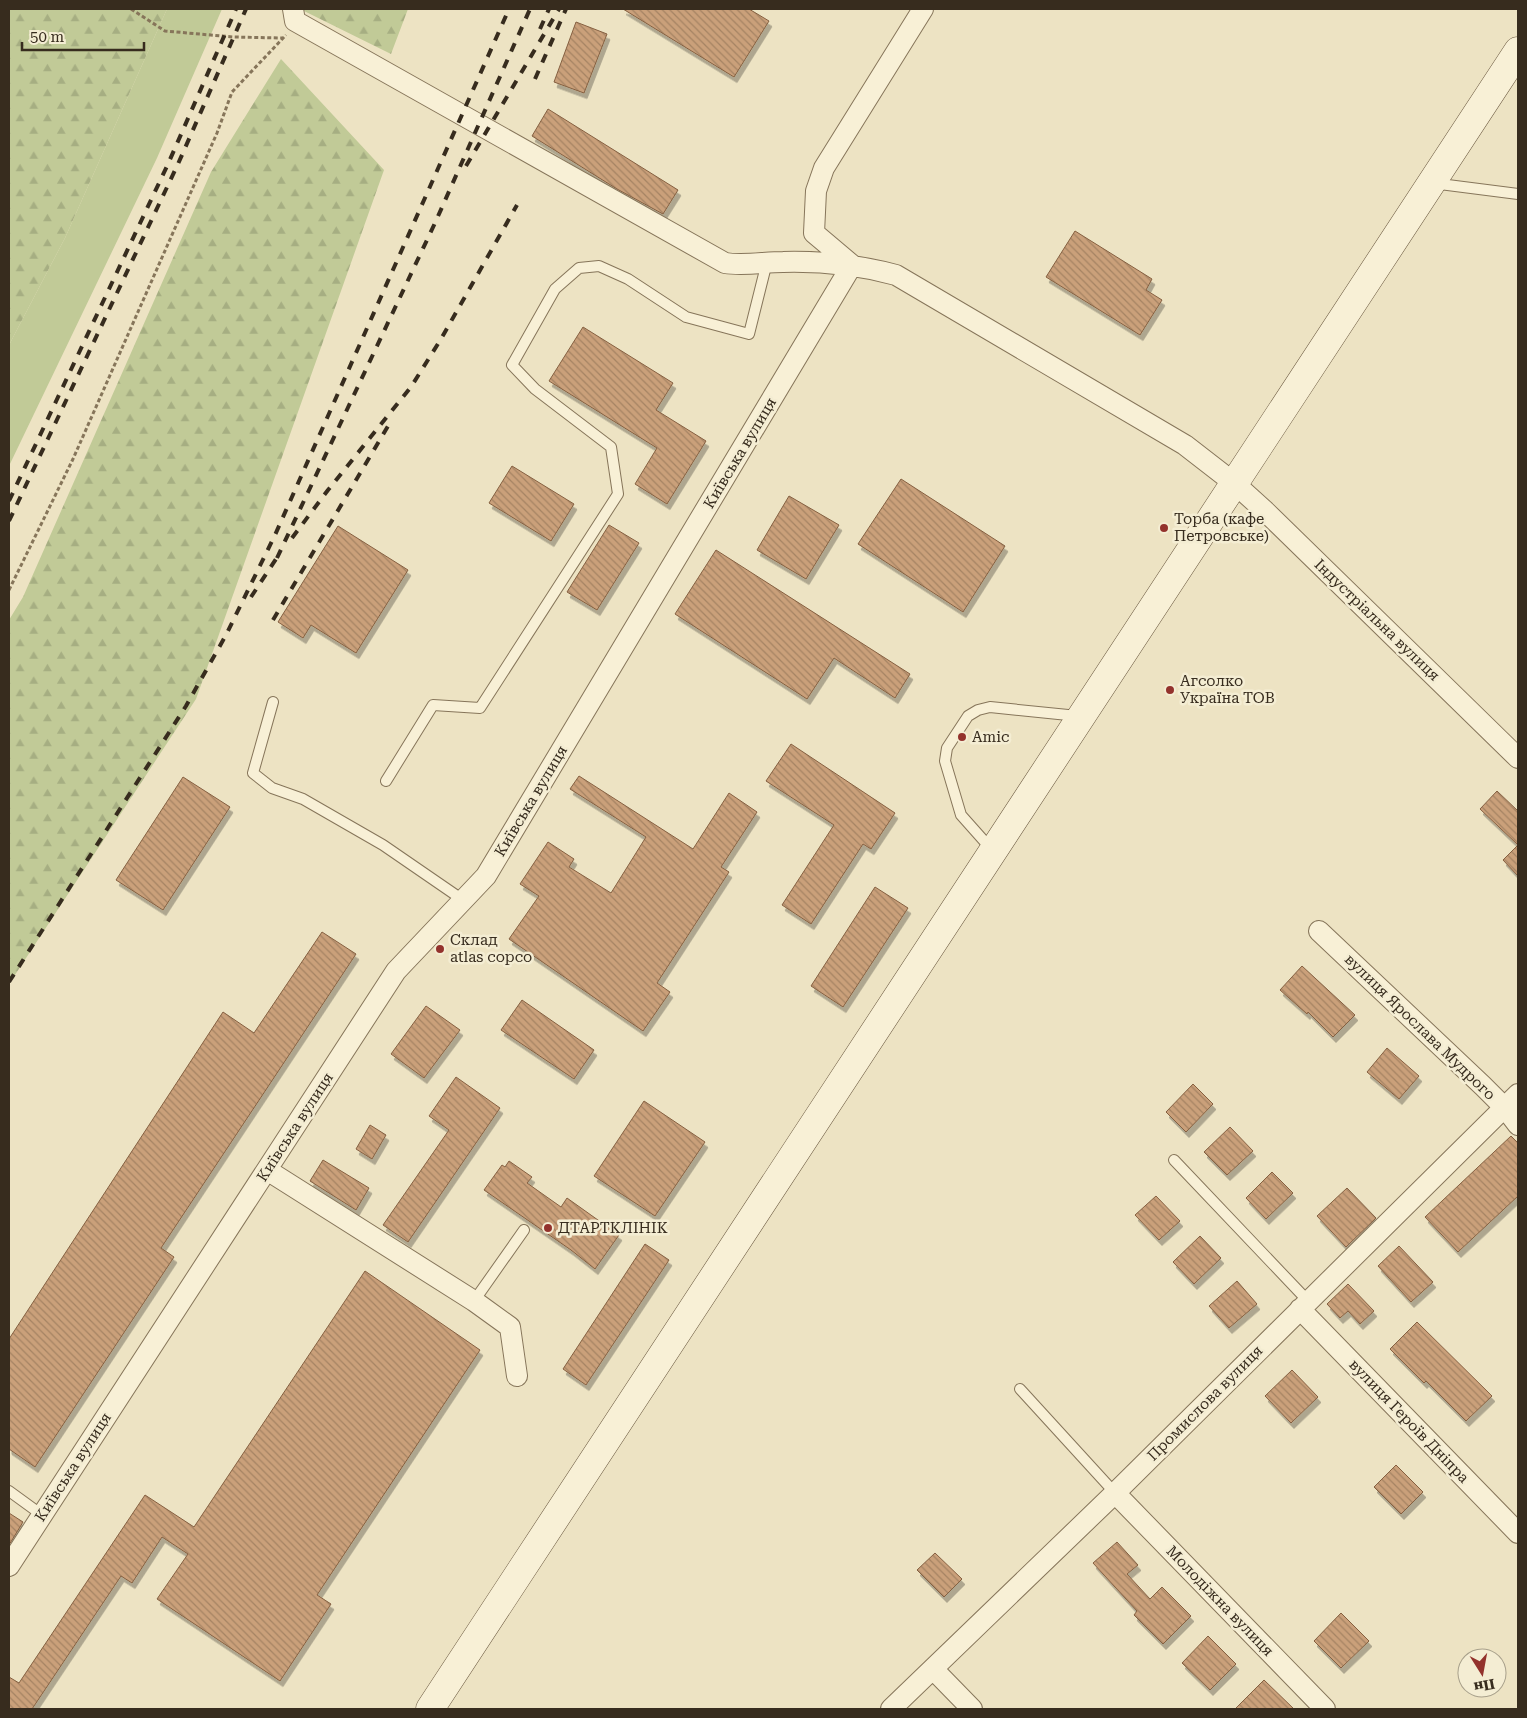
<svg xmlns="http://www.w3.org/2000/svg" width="1527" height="1718" font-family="'Roboto Serif',serif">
	<defs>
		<pattern id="forest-firs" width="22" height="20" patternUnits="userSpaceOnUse" patternTransform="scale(1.25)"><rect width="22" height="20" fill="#c1ca97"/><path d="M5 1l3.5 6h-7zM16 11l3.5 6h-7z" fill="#a6ae82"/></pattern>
		<pattern id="building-back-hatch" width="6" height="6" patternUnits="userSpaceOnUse" patternTransform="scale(1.25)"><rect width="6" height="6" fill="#caa07a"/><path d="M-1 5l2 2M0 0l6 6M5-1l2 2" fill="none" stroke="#a58363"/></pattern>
		<filter id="shadow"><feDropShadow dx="3" dy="5.5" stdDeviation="0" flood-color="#0004"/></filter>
	</defs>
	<rect width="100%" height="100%" fill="#ede3c3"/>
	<path fill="#c1ca97" d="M167 9H222L157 158 9 466V345L65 238Z"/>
	<path fill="url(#forest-firs)" d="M9 9H167L65 238 9 345Z
		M303 9H408L391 54 302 10Z
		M281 59 384 170 196 699 9 984V620L23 597 211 172Z"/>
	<path fill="url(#building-back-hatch)" stroke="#856041" filter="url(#shadow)" d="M623 9H749L769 21 734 77Z
		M576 22 607 34 584 93 554 82Z
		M548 109 678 190 663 214 617 189 532 136Z
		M1075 231 1152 279 1146 290 1162 300 1140 335 1046 277Z
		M583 327 673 383 656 410 706 441 667 504 635 484 657 448 549 381Z
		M512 466 574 504 551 541 489 503Z
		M901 479 1005 546 963 612 858 544Z
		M789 496 839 525 806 579 757 550Z
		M609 525 639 543 597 610 567 592Z
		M338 526 408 570 356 653 311 625 303 638 278 622Z
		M716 550 910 674 895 698 834 658 807 699 675 614Z
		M791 744 895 813 871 849 863 844 811 924 782 905 834 825 766 781Z
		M579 776 693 849 729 793 757 812 721 867 729 872 657 983 670 992 643 1031 509 939 539 896 520 884 548 842 574 859 569 867 611 893 646 837 570 789Z
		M183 777 230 807 163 910 116 880Z
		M1497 791 1518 811V876L1503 860 1518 845 1480 809Z
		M875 887 908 908 843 1007 811 986Z
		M322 932 356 954 161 1248 174 1257 35 1467 9 1449V1339L223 1012 254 1033Z
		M1302 966 1355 1015 1333 1037 1308 1012 1307 1014 1280 990Z
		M522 1000 594 1050 574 1079 501 1030Z
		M426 1006 460 1030 424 1078 391 1054Z
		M1387 1048 1419 1076 1399 1099 1367 1072Z
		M456 1077 500 1108 408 1242 383 1225 449 1130 429 1116Z
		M1193 1084 1213 1104 1186 1132 1166 1112Z
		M644 1101 705 1142 655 1216 594 1176Z
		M370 1125 386 1135 372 1159 356 1149Z
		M1230 1127 1253 1151 1227 1175 1204 1152Z
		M1511 1136 1518 1143V1196L1458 1252 1425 1217Z
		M323 1160 369 1188 356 1210 310 1181Z
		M509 1161 532 1177 527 1183 561 1207 567 1198 619 1235 595 1269 571 1250 484 1190 502 1165 505 1167Z
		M1272 1172 1293 1193 1266 1219 1246 1198Z
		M1347 1188 1376 1218 1346 1247 1317 1216Z
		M1156 1196 1180 1221 1159 1240 1135 1215Z
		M1200 1236 1221 1258 1194 1284 1173 1262Z
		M645 1244 669 1260 586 1385 563 1369Z
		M1399 1246 1433 1282 1411 1302 1378 1266Z
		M365 1271 480 1350 317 1595 331 1604 280 1681 157 1599 188 1554 162 1537 132 1583 121 1576 32 1709H9V1677L19 1683 145 1495 194 1527Z
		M1237 1281 1257 1304 1229 1328 1209 1306Z
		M1348 1284 1374 1311 1360 1324 1348 1311 1340 1318 1327 1304Z
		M1417 1322 1492 1396 1466 1421 1426 1381 1424 1383 1390 1349Z
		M1292 1370 1318 1397 1291 1423 1265 1396Z
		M1396 1465 1423 1492 1401 1514 1374 1487Z
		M9 1513 23 1522 9 1545Z
		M1117 1542 1138 1565 1127 1574 1150 1599 1162 1587 1191 1616 1163 1644 1134 1615 1137 1611 1093 1563Z
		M935 1553 962 1579 944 1597 917 1570Z
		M1341 1613 1369 1641 1341 1668 1314 1641Z
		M1208 1636 1236 1664 1210 1690 1182 1663Z
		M1264 1680 1294 1709H1235Z"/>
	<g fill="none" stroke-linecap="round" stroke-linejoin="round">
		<g stroke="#86755a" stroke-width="12">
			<path id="lane" d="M1432 183 1518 194
				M273 702 253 773 272 788 303 799 383 845 463 900
				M386 781 433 705 480 708 618 494 611 447 535 389 512 365 555 289 579 268 599 266 628 279 686 317 749 334 767 262
				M993 851 961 815 945 761 947 748 968 716 978 710 990 707 1078 716
				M1174 1160 1308 1301
				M474 1301 524 1230
				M1020 1389 1115 1493
				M9 1491 42 1515"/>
		</g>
		<g stroke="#86755a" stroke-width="22">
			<path id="street" d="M293 9 295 21 725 263C744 266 764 262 783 262 822 261 859 265 896 275L1185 445 1234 483 1265 511 1518 758
				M852 265 814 233 816 191 824 168 923 9
				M1319 931 1483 1086 1505 1108 1518 1125
				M267 1170 474 1301 510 1327 517 1376
				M1300 1309 1518 1533
				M1115 1493 1325 1709
				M9 1566 396 971 486 876 852 265
				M933 1669 972 1709
				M891 1709 1115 1493 1518 1094"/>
		</g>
		<g stroke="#68563e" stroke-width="29">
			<path id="secondary" d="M430 1709C797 1159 1152 601 1518 51"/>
		</g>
		<path stroke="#86755a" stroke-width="3" stroke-dasharray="4 2.5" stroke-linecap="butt" d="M131 9 165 31 233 37 283 38
			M9 590 73 459 217 133 232 92 286 35"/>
		<use href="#lane" stroke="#f8f0d6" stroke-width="10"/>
		<use href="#street" stroke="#f8f0d6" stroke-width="20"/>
		<use href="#secondary" stroke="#f8f0d6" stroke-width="28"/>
		<path stroke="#372c1e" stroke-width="4" stroke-dasharray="9 9" stroke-linecap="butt" d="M540 29 549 9
			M535 79 566 9
			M466 166 559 9
			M9 501 168 164 236 9
			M9 521 178 164 246 9
			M292 538 328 490 411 387 441 339 517 205
			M277 558 435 223 530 9
			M251 597 280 553
			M273 620 391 421
			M9 982 186 706 226 635 275 535 509 9"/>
	</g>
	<g fill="#93322c" stroke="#f4edd3" stroke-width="2">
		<circle cx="1164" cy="528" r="5"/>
		<circle cx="1170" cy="690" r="5"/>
		<circle cx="962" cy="737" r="5"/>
		<circle cx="440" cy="949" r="5"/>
		<circle cx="548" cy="1228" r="5"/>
	</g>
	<g text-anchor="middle" stroke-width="5" stroke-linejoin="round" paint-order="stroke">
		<g font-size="15" fill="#372c1e" stroke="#f4edd3">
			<text transform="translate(740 453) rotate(-59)" y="5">Київська вулиця</text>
			<text transform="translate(1377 620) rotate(44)" y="5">Індустріальна вулиця</text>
			<text transform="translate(531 801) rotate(-59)" y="5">Київська вулиця</text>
			<text transform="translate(1420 1027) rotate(44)" y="5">вулиця Ярослава Мудрого</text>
			<text transform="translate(295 1127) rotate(-57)" y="5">Київська вулиця</text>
			<text transform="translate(1205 1403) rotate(-45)" y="5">Промислова вулиця</text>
			<text transform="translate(1409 1421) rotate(46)" y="5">вулиця Героїв Дніпра</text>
			<text transform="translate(73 1467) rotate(-57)" y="5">Київська вулиця</text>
			<text transform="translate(1220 1601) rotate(46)" y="5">Молодіжна вулиця</text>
		</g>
		<g font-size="15" fill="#372c1e" stroke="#f4edd3" text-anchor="start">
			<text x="1174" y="524">Торба (кафе<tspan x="1174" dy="17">Петровське)</tspan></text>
			<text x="1180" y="686">Агсолко<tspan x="1180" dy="17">Україна ТОВ</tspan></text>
			<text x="972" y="742">Amic</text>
			<text x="450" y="945">Склад<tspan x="450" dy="17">atlas copco</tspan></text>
			<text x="558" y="1233">ДТАРТКЛІНІК</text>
		</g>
	</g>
	<rect width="1527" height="1718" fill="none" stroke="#372c1e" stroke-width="20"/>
	<g transform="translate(1482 1673) rotate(169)"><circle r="24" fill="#f4edd3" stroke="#a8a08b"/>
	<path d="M0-4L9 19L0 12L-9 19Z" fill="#93322c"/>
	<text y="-8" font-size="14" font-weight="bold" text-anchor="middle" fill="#372c1e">Пн</text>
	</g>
	<path d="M22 42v8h122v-8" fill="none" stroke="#372c1e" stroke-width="2.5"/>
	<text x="30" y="42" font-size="15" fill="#372c1e" stroke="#f4edd3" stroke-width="4" paint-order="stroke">50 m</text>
</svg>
